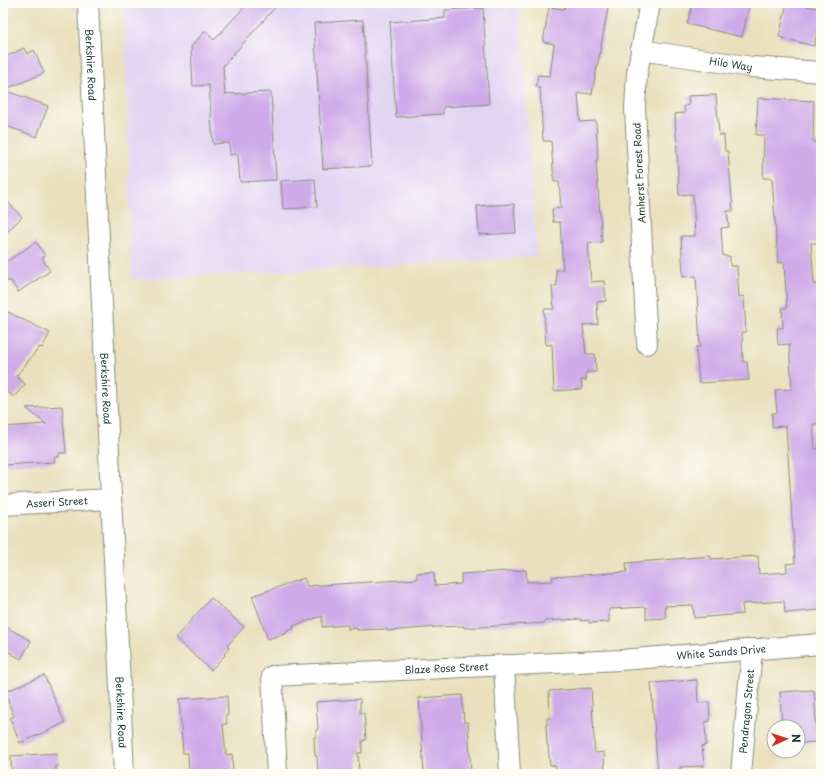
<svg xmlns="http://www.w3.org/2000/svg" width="824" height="777" font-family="'Playpen Sans',sans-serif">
	<rect width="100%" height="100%" fill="#fdfcf7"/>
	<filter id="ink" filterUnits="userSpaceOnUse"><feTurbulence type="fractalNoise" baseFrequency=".025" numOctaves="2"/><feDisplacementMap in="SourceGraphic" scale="8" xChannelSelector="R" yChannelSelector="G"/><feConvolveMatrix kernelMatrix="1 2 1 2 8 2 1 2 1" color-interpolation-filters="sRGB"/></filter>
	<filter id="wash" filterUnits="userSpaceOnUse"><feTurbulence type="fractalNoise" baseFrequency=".012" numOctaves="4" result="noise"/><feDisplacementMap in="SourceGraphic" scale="16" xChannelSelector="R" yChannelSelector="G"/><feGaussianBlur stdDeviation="0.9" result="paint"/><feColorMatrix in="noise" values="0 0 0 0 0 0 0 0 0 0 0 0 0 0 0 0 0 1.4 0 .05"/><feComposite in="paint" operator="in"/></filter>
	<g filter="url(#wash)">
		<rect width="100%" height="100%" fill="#eae0bd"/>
		<path fill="#e2d4f3" d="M124 3H516L520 9 537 257 132 280Z"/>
		<g id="blocks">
			<path fill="#cfaae9" d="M248 3H279L223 66 225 94 271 92 276 180 240 182 238 154 230 155 229 143 213 144 209 85 193 86 191 47 205 31 214 40Z
				M566 3H609L592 94 578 93 580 122 596 121 598 160H596L602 242 588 243 591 282 604 281 606 301 597 302 598 324 583 325 586 354H595L596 372H586V380H581L582 389 554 391 552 344 546 345 544 309H554L552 286H557L556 270 563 269 560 222H553L552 209 561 208 559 182H554L551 141H543L540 88 536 87 538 75 550 76 554 44 543 42 549 7 564 9Z
				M693 3H750L742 37 687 24Z
				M787 3H794L821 9V29H818L814 46 779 37Z
				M483 8 489 104 443 107V114L396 117 390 22 445 18V10Z
				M363 20 372 166 323 169 314 23Z
				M24 48 27 54 34 50 44 73 4 90 48 106 37 137 3 125V58Z
				M716 95 719 135H724L725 151H728L733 211H727L729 227 721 228 723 256H730V266H737L739 297 744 296 746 332H742L743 362H747L749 380 699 383 696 347H700L696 276 683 277 681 236H695L693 194 679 195 675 114 685 113 684 106 689 105 688 96Z
				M758 98 814 101 813 142H821L820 160H818L817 202H821V243H811L814 284H821V424H813L815 449 821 448V610L785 613 784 601 742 604 743 614 694 618 693 605 665 606 666 618 646 619V607L609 609V622L589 623V620L581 621V619L545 621V623L464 628V626L437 627 387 631V629L357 630V628L348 629V625L322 627V616L293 626 294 629 286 631 287 633 268 639 252 596 304 578 307 586 417 579V573L434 572 435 586 461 584V574L526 570 527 582 553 581 552 577 627 572 626 563 711 556V559L758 556 759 574 787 572 786 564 795 563 786 426 772 427V413H777L775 390 792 389 789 344 778 345 777 328H783L782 308H787L784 262 778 263 772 178H763L764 135H756Z
				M315 179 317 207 283 209 281 181Z
				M3 197 22 217 3 236Z
				M514 204 516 233 479 235 477 206Z
				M36 242 45 256 42 258 50 271 18 292 10 280 8 282 3 274V264Z
				M8 312 50 333 42 348 40 347 16 376 25 384 14 397 5 390 3 392V322Z
				M62 406 66 453H59V457H54L55 462 3 465V427L46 424 26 408Z
				M211 598 244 627 227 646 229 648 224 654 225 655 211 670 175 638Z
				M3 625 31 641 21 659 3 649Z
				M44 675 65 723 20 743 10 718 14 716 8 702H9L5 692Z
				M697 680 698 703 709 702 710 721 705 722 706 745 702 746 704 766 680 767V774H658L651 683Z
				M591 688 595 753 604 752 605 774H556V766L550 765 548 745H547L546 725H547V718H550L549 691Z
				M814 690 817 742 798 743V727H782L780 692Z
				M462 695 464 722H468L471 774H424L419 698Z
				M227 696 228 715H226L227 724H223L226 755 232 754 233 774H189L188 753H183L179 699Z
				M360 699V713H364L366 740 362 741V753H358L359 774H318L317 756H315L314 737H316V730L318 729 316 702Z
				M57 753 58 766H56V774H12L11 756Z"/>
		</g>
	</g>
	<g filter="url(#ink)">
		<use href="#blocks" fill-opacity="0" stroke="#848e78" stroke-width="1"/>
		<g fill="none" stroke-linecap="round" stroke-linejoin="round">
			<g stroke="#848e78" stroke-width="22">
				<g id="minor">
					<path id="s1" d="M88 3 124 774"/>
					<path id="s2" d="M641 50 752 67 821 72"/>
					<path d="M647 344 635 108 637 73 650 3"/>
					<path id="s3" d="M3 505 111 499"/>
					<path d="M504 665 510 774"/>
					<path id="s4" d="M277 774 272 676 621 660 821 644"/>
					<path id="s5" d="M741 774 752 649"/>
				</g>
			</g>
			<use href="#minor" stroke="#fff" stroke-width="20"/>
		</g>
	</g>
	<g text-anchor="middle" stroke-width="4" stroke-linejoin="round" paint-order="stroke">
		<g font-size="10" fill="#1f3d34" stroke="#fdfcf7">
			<text dy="4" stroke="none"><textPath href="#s2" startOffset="91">Hilo Way</textPath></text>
			<text dy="4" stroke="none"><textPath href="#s1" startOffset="62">Berkshire Road</textPath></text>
			<text transform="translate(639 173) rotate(-93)" y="4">Amherst Forest Road</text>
			<text dy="4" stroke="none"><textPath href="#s1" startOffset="386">Berkshire Road</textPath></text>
			<text dy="4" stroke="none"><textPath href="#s3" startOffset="54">Asseri Street</textPath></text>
			<text dy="4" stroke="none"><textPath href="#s4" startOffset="548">White Sands Drive</textPath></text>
			<text dy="4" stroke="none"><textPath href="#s4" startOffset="273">Blaze Rose Street</textPath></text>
			<text dy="4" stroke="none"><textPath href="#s1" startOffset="710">Berkshire Road</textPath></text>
			<text dy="4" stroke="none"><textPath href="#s5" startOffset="63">Pendragon Street</textPath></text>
		</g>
	</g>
	<rect width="824" height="777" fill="none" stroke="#fdfcf7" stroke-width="16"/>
	<g transform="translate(786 739) rotate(87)"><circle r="19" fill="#fdfcf7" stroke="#a4b0a9"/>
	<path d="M0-3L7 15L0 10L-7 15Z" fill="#c8321e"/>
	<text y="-6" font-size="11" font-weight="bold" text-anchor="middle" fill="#1f3d34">N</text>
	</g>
</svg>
